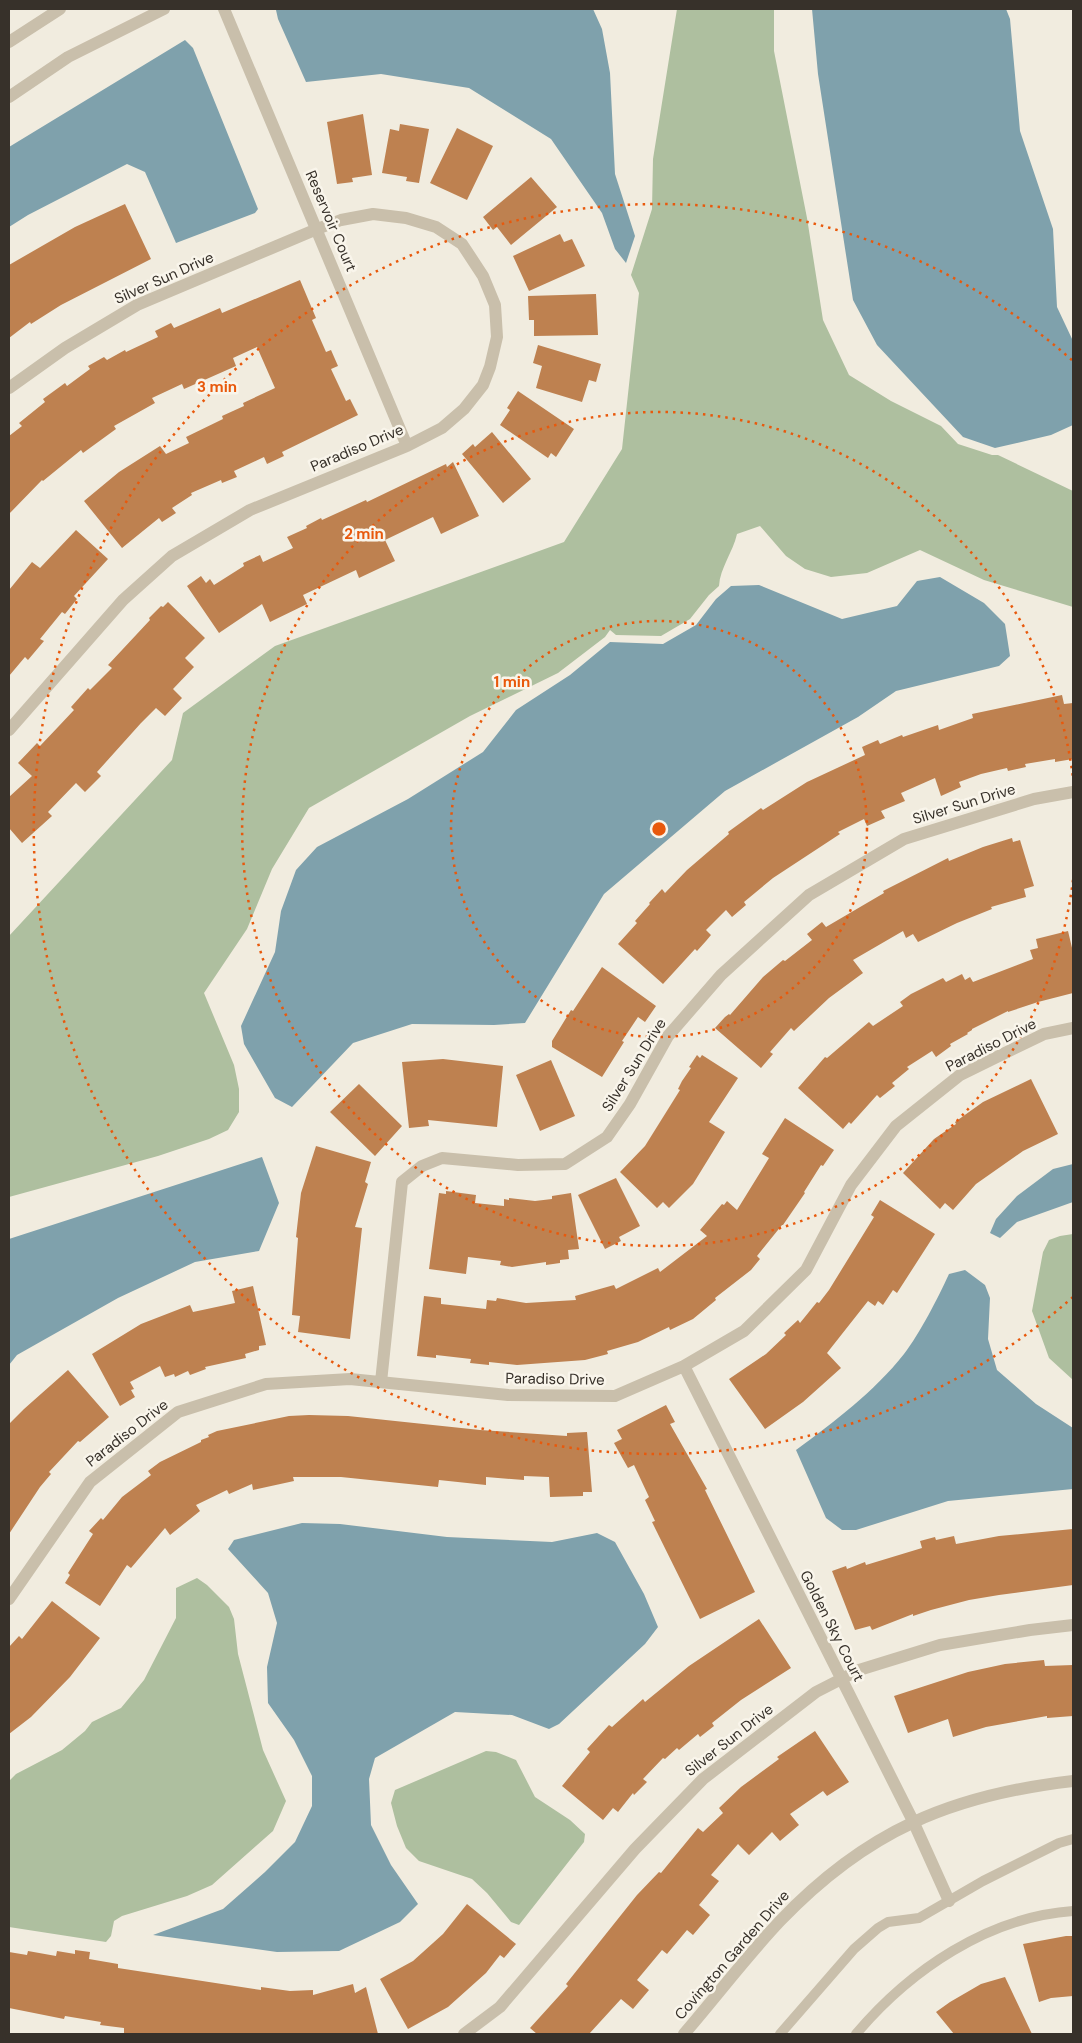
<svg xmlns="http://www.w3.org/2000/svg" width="1082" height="2043" font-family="'DM Sans',sans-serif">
	<rect width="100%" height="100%" fill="#f1ecdf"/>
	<path fill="#aebf9f" d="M677 9H774V51L807 218 823 320 849 375 891 401 941 426 958 444 992 455H998L1073 491V607L984 580 920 550 867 573 831 577 805 569 786 556 760 526 737 534C733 552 720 568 719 586L709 595 690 619 661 636 616 635 610 630 605 637 558 673 470 716 309 808 272 869 247 929 204 993 234 1065 239 1089V1112L228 1130 209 1139 158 1156 9 1197V936L172 760 183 713 275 646 564 542 622 449 639 293 631 275 652 209 653 159Z
		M1073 1234V1380L1049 1358 1032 1311 1043 1252 1049 1240 1060 1236Z
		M197 1578 207 1585 229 1607 234 1619 238 1654 263 1750 286 1801 273 1831 212 1885 187 1896 122 1916 114 1921 111 1936 106 1942 9 1927V1781L16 1774 62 1750 85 1731 92 1722 121 1708 144 1680 176 1618V1588Z
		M486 1751 496 1752 516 1760 535 1797 570 1820 585 1834 584 1842 519 1925 511 1922 487 1893 472 1879 419 1861 406 1848 397 1826 391 1803 395 1790Z"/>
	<path fill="#7fa1ac" d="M280 9H593L602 29 610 73 615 174 635 236 626 263 615 249 602 213 551 139 469 88 381 74 306 82 278 19 276 10Z
		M812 9H1006L1010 19 1020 131 1053 229 1057 307 1073 341V425L1051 435 995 448 963 437 877 345 853 300 818 74Z
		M185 40 193 48 258 209 255 213 176 243 145 172 127 164 28 215 9 227V147Z
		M940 577 984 603 1005 624 1010 656 999 666 896 691 858 717 725 791 604 894 525 1023 494 1025 412 1024 353 1043 292 1107 275 1098 244 1044 241 1026 275 952 281 911 296 870 317 847 408 799 483 752 516 710 570 675 610 642 663 644 696 625 716 599 731 586 759 585 842 619 897 606 917 581Z
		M262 1157 279 1203 259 1251 195 1262 118 1298 17 1355 9 1365V1239Z
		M1073 1164V1202L1017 1222 1000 1238 990 1233 996 1219 1017 1196 1053 1169Z
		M965 1270 985 1285 990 1298 988 1339 997 1370 1036 1404 1073 1428V1489L948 1501 856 1530H842L826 1518 796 1450C834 1422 874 1392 904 1354 920 1333 938 1298 949 1274Z
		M302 1523 340 1524 447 1537 552 1542 597 1533 615 1542 644 1594 658 1627 645 1644 559 1724 549 1729 512 1715 455 1712 375 1758 369 1779 371 1825 391 1865 418 1904 400 1922 339 1951 277 1952 153 1935 223 1909 265 1872 295 1842 312 1806V1776L294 1740 268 1703 267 1667 277 1623 268 1593 228 1549 234 1540Z"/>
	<path fill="#be8150" d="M363 114 372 175 352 178 353 182 337 184 327 122Z
		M400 124 429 129 419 183 406 181 407 177 382 173 390 129 399 131Z
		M457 128 493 146 467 200 430 183Z
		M531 177 557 207 511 245 497 227 493 230 483 217Z
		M125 204 151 259 61 305 31 324 30 322 9 338V265L75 227Z
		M560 234 564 242 572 239 585 266 529 291 513 256Z
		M300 280 316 318 312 320 326 352 331 350 338 366 331 369 346 401 350 399 358 415 282 452 284 456 267 464 264 457 234 471 237 477 222 483 221 480 191 493 192 495 172 508 176 513 162 522 159 518 122 548 84 501 119 472 160 446 166 454 189 443 186 437 223 419 222 416 244 406 243 403 275 388 257 347 233 358 236 366 184 389 182 384 152 398 155 403 114 426 116 429 83 453 81 450 43 481 42 480 9 514V436L22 426 19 423 45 402 43 399 65 383 67 386 90 369 88 366 104 357 107 360 125 350 126 352 158 337 155 331 171 323 174 328 220 308 222 313Z
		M596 294 598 335 534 336V320H529L528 296Z
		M538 345 601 364 596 382 589 380 582 402 536 388 542 366 533 363Z
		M518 391 574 429 556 457 551 453 548 458 500 425 510 410 507 408Z
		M492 432 531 479 503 503 462 454 473 444 475 447Z
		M453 462 479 516 441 534 433 517 385 540 395 561 359 578 356 570 303 595 307 604 270 622 262 604 219 633 187 586 201 576 206 583 210 579 214 585 244 566 243 563 260 555 263 562 293 548 287 537 307 528 306 526 321 518 322 520 366 500 367 502 446 464 447 467Z
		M76 530 108 559 74 596 77 599 65 614 62 612 40 639 44 641 28 660 25 657 9 676V590L32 562 40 568Z
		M168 602 205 638 185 658 194 667 173 689 182 698 165 716 156 708 141 723 97 772 101 776 85 792 76 783 48 812 52 816 22 843 9 828V797L32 776 18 763 37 743 40 746 58 727 74 710 71 707 88 688 90 690 112 668 108 665 150 620 149 618 161 606 163 607Z
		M1062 695 1064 704 1073 703V759L1055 762V759L1025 764 1026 767 1008 771 1007 768 981 774 959 782 961 787 941 796 935 778 901 793 905 801 881 811 885 818 867 826 864 819 838 832 840 834 773 878 744 902 746 905 732 917 726 910 706 930 711 935 706 941 697 951 695 949 663 984 618 944 637 923 635 921 650 904 649 903 662 889 665 893 687 870 729 834 728 832 761 808 763 810 807 782 865 755 862 747 878 740 880 744 902 735 903 737 938 725 939 730 973 718 972 714Z
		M1012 838 1013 842 1020 840 1034 886 1024 889 1026 897 991 907 992 909 957 923 918 942 913 934 906 938 903 931 853 960 863 973 829 998 794 1031 791 1028 770 1052 773 1054 761 1068 715 1028 725 1017 729 1014 730 1015 763 977 783 960 785 961 812 940 807 934 822 922 826 927 884 893 883 891 948 858 949 861 983 847Z
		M1068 931 1073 952V993L1038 1002 1008 1012V1011L972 1029V1030L967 1033 968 1034 950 1044 951 1046 936 1057 932 1051 907 1067 909 1069 892 1083 895 1086 880 1098 877 1095 851 1124 849 1122 843 1129 798 1088 825 1057 827 1058 869 1022 873 1026 903 1006 900 1002 911 994 943 978 946 982 962 974 965 980 970 977 973 982 1033 959 1030 950 1038 948 1036 939Z
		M602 967 656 1006 645 1022 638 1017 622 1041 624 1042 602 1077 552 1047V1041L571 1010 573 1011Z
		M697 1055 700 1058 702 1055 738 1078 709 1122 725 1132 693 1184 669 1208 663 1202 657 1208 620 1172 645 1146 680 1090 678 1089 682 1081 691 1068 689 1067Z
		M443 1059 503 1066 497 1127 428 1120 429 1126 409 1128 402 1062Z
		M551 1060 575 1116 540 1131 516 1075Z
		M1031 1079 1058 1134 1023 1151 976 1184 953 1210 945 1203 940 1209 903 1173 934 1139 956 1124 955 1122 983 1102Z
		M359 1084 402 1126 375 1156 330 1112Z
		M785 1118 834 1150 823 1166 821 1165 804 1192 805 1193 783 1225H782L757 1256 760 1259 751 1270 715 1298 716 1300 693 1319 670 1330 669 1327 638 1342 607 1351 608 1354 585 1360 517 1365 489 1362V1365L470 1363 471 1359 436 1355V1358L417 1356 424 1296 441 1298V1304L486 1309 487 1300 496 1301 497 1298 526 1303 576 1300 575 1296 614 1285 616 1289 658 1268 660 1272 707 1236 700 1230 722 1204 724 1205 727 1201 737 1210 769 1158 762 1154Z
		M316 1146 371 1162 365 1182 368 1184 355 1227 362 1228 350 1339 298 1332 300 1316 292 1315 298 1238 296 1237 301 1193Z
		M616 1178 640 1226 619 1237 621 1241 605 1249 578 1195Z
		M446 1191 476 1195 475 1203 504 1206V1199L509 1200V1198L535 1201 552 1199V1196L571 1193 579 1249 568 1250 569 1259 560 1260V1263L546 1265V1262L512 1267 500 1265 501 1261 468 1257 466 1274 429 1269 439 1193 446 1194Z
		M880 1200 935 1234 897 1293 893 1290 883 1305 878 1301 875 1306 868 1301 827 1353 841 1368 803 1402 765 1429 729 1379 766 1354 786 1335 784 1333 798 1320 800 1323 817 1302 819 1303 829 1290 874 1217 871 1215Z
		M253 1286 266 1345 259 1346V1350L245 1354 246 1358 205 1367 206 1369 190 1375 188 1371 175 1377 174 1374 165 1377 160 1366 130 1382 134 1389 131 1390 135 1397 120 1406 92 1354 141 1324 190 1305 193 1312 235 1303 232 1291Z
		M68 1370 109 1417 80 1442 78 1441 49 1472 51 1474 40 1487 9 1534V1424L24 1409Z
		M666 1405 675 1422 670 1424 707 1489 705 1490 755 1592 700 1619 652 1522 655 1521 645 1500 649 1497 634 1465 628 1468 614 1443 622 1439 617 1430Z
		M309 1415 348 1416 480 1430 567 1436V1433L587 1432 592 1492H583V1496L550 1497 549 1477 524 1476V1480L486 1477V1485L439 1480 438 1487 341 1477H293L294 1481 253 1490 252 1484 229 1494 227 1490 196 1505 200 1511 170 1535 165 1528 131 1568 127 1565 100 1606 65 1583 70 1575 68 1573 93 1534 89 1531 101 1518 103 1520 122 1497 151 1475 148 1471 160 1462 201 1442V1440L209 1437 208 1435 217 1431 289 1416Z
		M1073 1529V1585L999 1595 969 1600 931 1610 913 1616V1614L872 1630 870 1626 855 1630 832 1571 846 1566 847 1569 865 1562 866 1565 922 1548 920 1541 935 1537 936 1540 954 1536 956 1544 999 1536Z
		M52 1601 100 1638 70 1677 31 1717 9 1734V1647L19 1636 22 1639Z
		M759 1619 791 1668 741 1700 712 1723 714 1726 700 1737 698 1734 679 1750 677 1748 665 1759 663 1758 643 1779 647 1782 634 1795 633 1793 618 1812 613 1808 603 1820 562 1786 590 1752 587 1749 609 1725 612 1727 643 1699 645 1702 689 1666Z
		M1044 1660 1045 1666 1073 1665V1716L1047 1718V1716L986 1727 953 1737 948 1719 908 1733 894 1696 968 1672 1005 1664Z
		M815 1731 849 1782 827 1796 823 1791 790 1814 799 1825 780 1841 772 1832 749 1855 738 1844 711 1875 719 1881 699 1905 710 1915 693 1935 687 1930 667 1954 662 1950 637 1980 649 1990 633 2009 621 1999 589 2034H537L530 2028 568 1986 566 1984 637 1895 659 1872 661 1873 698 1828 703 1832 723 1813 719 1808 741 1787 779 1759 777 1757Z
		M467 1904 516 1944 504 1958 500 1955 486 1973 448 2007 408 2029 380 1979 413 1961 443 1934Z
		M1066 1936H1073V1996L1051 1998 1039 2002 1023 1944Z
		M75 1950 90 1952 89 1959 118 1964V1968L261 1990V1987L290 1991 313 1990V1995L353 1984 355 1993 366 1987 378 2034H132L124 2033V2028L100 2025 101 2022 65 2016 64 2019 9 2008V1952L27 1955 28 1951 56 1956 57 1951 75 1954Z
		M1005 1977 1032 2034H954L936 2012 950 2002 981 1984Z"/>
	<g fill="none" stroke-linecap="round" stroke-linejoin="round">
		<path stroke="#c9bfab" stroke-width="10" d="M780 2034 854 1949 878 1928 888 1922 919 1918 983 1881 1059 1843 1073 1839
			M856 2034C910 1970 988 1917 1073 1911"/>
		<path stroke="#c9bfab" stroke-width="12" d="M224 9 407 446
			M9 388 65 348 137 305 317 229 341 220 373 214 406 218 436 227 462 244 483 276 495 305 497 337 490 367 483 385 464 409 442 428 407 446 250 510 172 556 123 600 9 730
			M684 1366 913 1821 949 1901
			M381 1382 402 1182 422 1166 442 1158 518 1165 565 1164 607 1137 630 1104 668 1036 721 975 809 895 904 839 1034 799 1073 792
			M9 1599 90 1482 178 1412 266 1384 350 1379 508 1395 615 1396 684 1366 744 1331 806 1270 851 1185 896 1126 960 1075 1044 1034 1073 1028
			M464 2034 500 2007 635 1849 703 1779 816 1692 859 1670 940 1645 1030 1630 1073 1625
			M684 2034C716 1997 746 1957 780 1921 866 1831 951 1795 1073 1781"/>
		<path stroke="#c9bfab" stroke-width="12" d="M9 42 60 9
			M9 97 68 57 164 9"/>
	</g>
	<g fill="none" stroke="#e8590c" stroke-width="2.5" stroke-dasharray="2.5 5">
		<circle cx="659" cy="829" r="208"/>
		<path d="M1073 880A417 417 0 1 1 1073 778"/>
		<path d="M1073 1297A625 625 0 1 1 1073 361"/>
	</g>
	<g text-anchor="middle" stroke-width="5" stroke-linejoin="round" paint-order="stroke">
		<g font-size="15" fill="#37312a" stroke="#f9f5eb">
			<text transform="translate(331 221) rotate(67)" y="5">Reservoir Court</text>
			<text transform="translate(164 278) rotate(-24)" y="5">Silver Sun Drive</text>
			<text transform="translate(357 448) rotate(-23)" y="5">Paradiso Drive</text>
			<text transform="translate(964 804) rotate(-17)" y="5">Silver Sun Drive</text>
			<text transform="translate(991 1045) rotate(-27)" y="5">Paradiso Drive</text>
			<text transform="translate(634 1065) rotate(-58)" y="5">Silver Sun Drive</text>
			<text transform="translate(555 1379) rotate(1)" y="5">Paradiso Drive</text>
			<text transform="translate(127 1433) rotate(-38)" y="5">Paradiso Drive</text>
			<text transform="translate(832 1626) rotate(63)" y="5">Golden Sky Court</text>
			<text transform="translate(729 1740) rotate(-38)" y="5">Silver Sun Drive</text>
			<text transform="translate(732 1955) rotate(-49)" y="5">Covington Garden Drive</text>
		</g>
	</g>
	<circle cx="659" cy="829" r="8" fill="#e8590c" stroke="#f9f5eb" stroke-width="2.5"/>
	<g font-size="15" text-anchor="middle" font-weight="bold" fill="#e8590c" stroke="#f9f5eb" stroke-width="5" stroke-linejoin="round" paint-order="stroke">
		<text x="217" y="392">3 min</text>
		<text x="364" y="539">2 min</text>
		<text x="512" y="687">1 min</text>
	</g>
	<rect width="1082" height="2043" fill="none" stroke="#37312a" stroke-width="20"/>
</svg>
